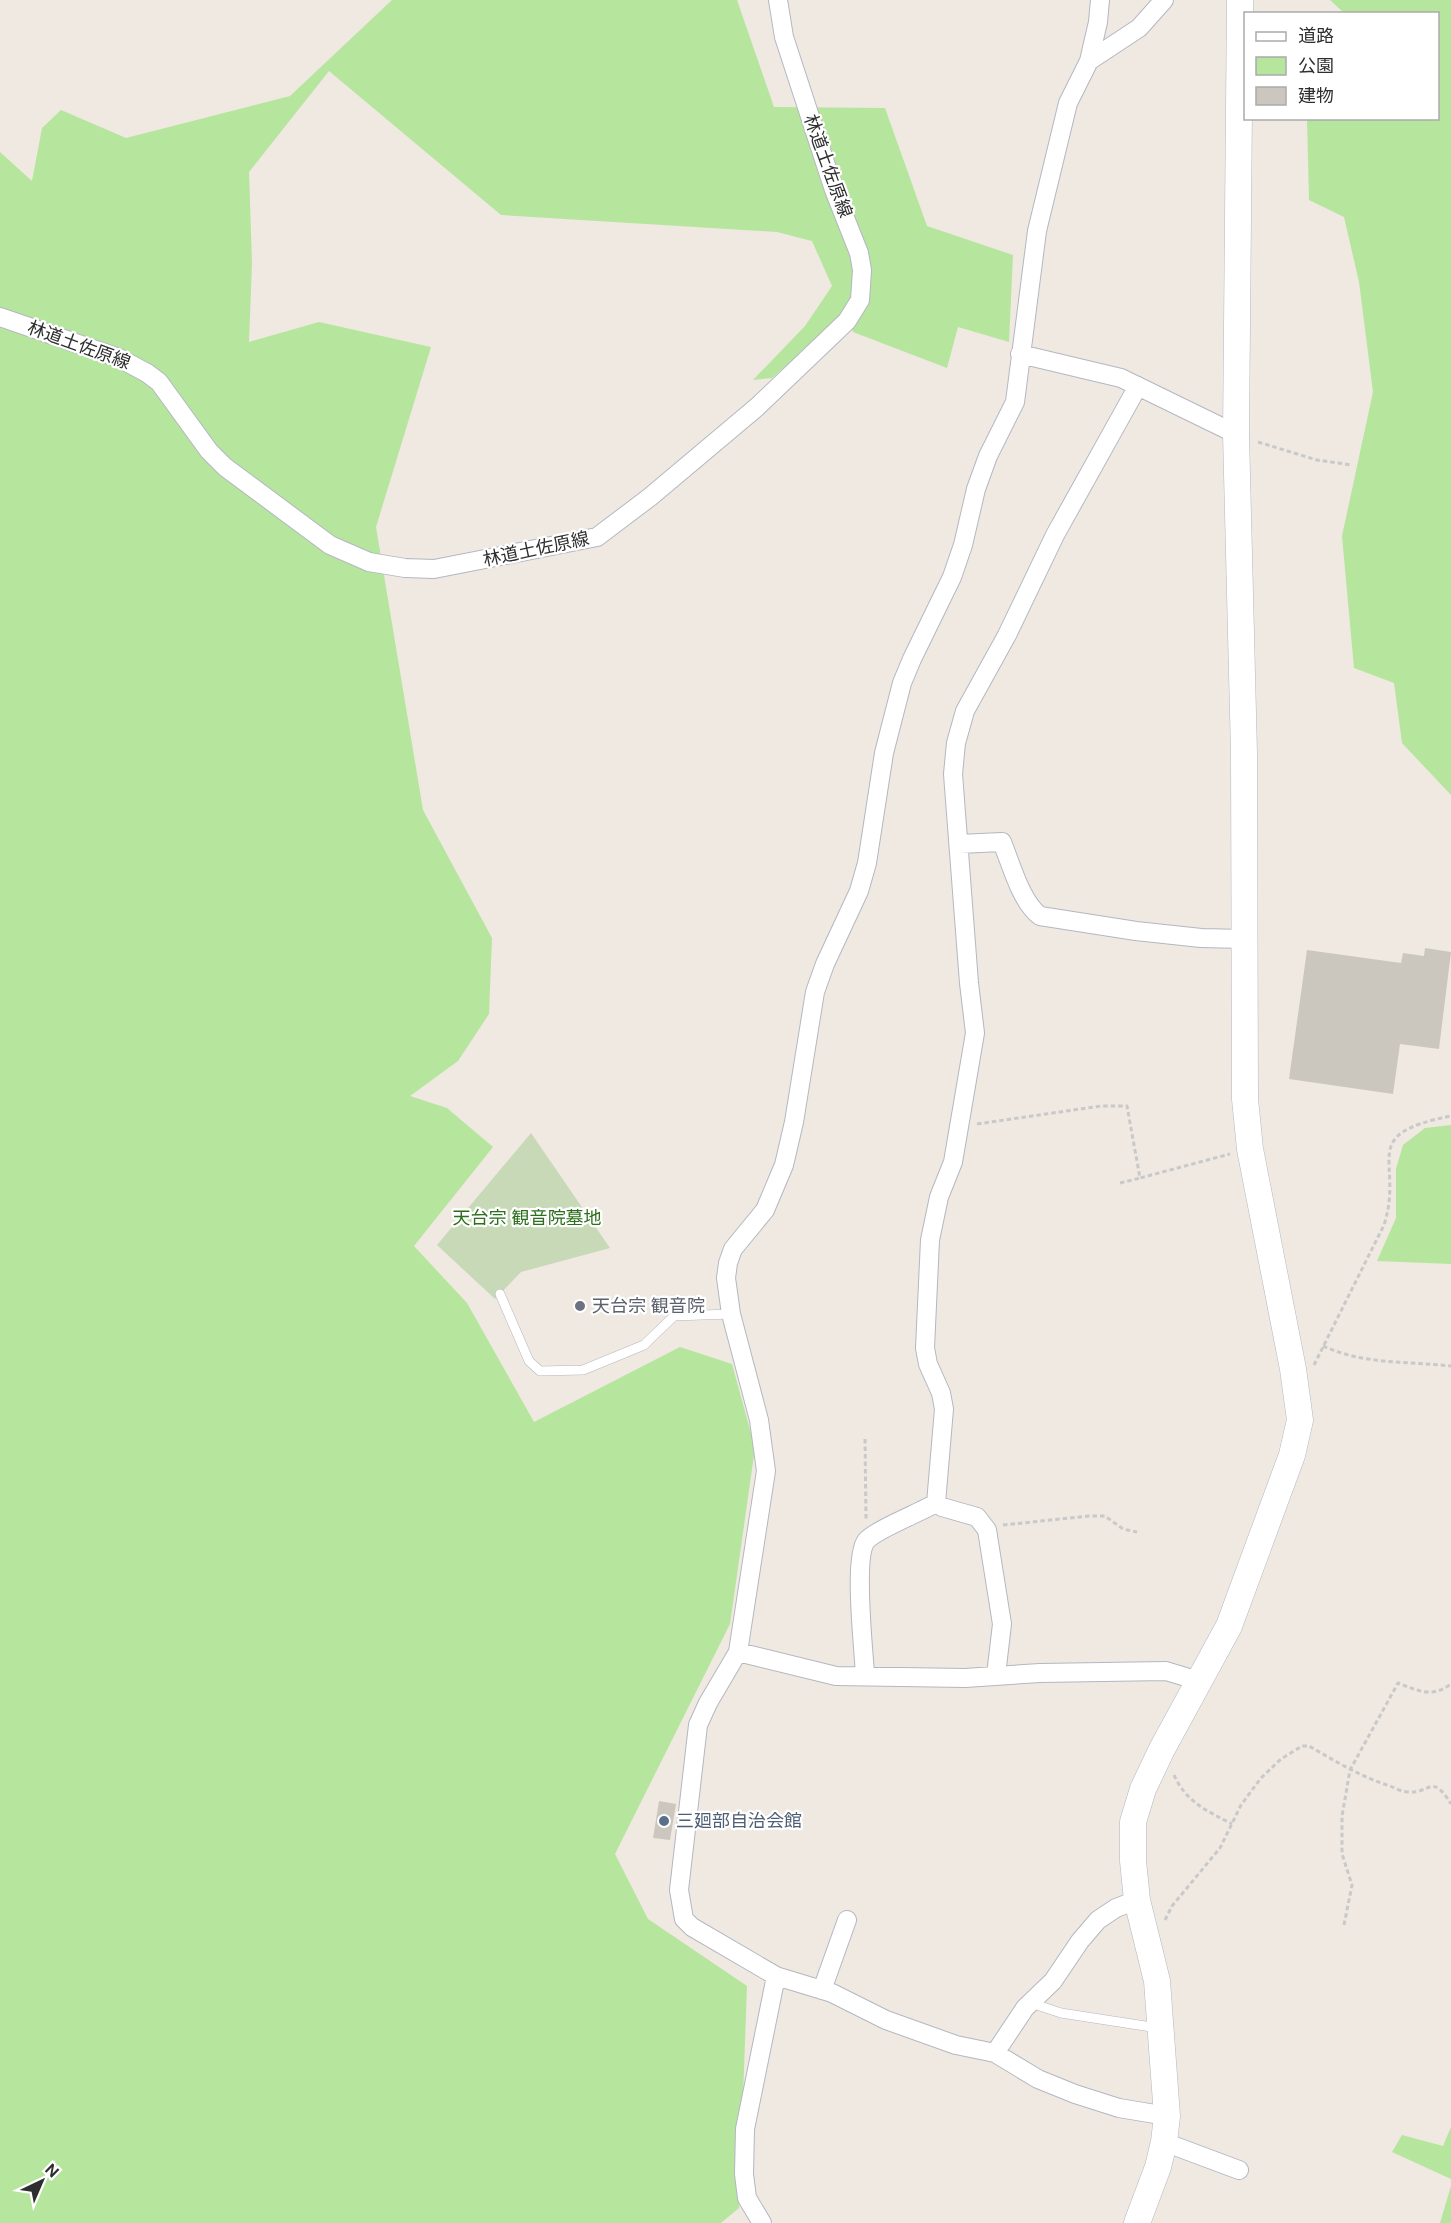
<svg xmlns="http://www.w3.org/2000/svg" width="1451" height="2223" font-family="'DM Sans','Noto Sans JP',sans-serif">
	<rect width="100%" height="100%" fill="#efe9e1"/>
	<path fill="#b6e59e" d="M392 0H737L774 107 885 108 927 226 1013 255 1009 342 958 327 947 368 853 332 847 312 772 378 753 380 805 326 832 286 812 241 777 232 501 215 329 71 249 172 252 263 249 342 319 322 431 347 376 527 423 810 492 938 489 1014 458 1061 410 1096 447 1108 493 1147 414 1246 467 1303 534 1422 680 1347 732 1364 755 1448 730 1624 615 1854 648 1919 747 1986 739 2208 721 2223H0V152L32 181 42 128 61 110 126 138 290 96Z
		M1330 0H1451V795L1402 743 1394 683 1354 668 1342 536 1373 392 1359 282 1344 217 1309 200 1307 119 1438 118V14L1344 13Z
		M1451 1125V1264L1377 1261 1396 1218V1169L1403 1145 1425 1128Z
		M1451 2127V2179L1392 2152 1402 2135 1443 2146Z
		M1451 2186V2223H1440Z"/>
	<path fill="#c8d9b8" d="M531 1133 610 1248 521 1272 495 1299 437 1245Z"/>
	<path fill="#cbc7bf" d="M1425 948 1451 952 1439 1049 1400 1044 1393 1094 1289 1079 1307 950 1401 963 1403 953 1424 956Z
		M659 1801 676 1804 670 1840 653 1838Z"/>
	<g fill="none" stroke-linecap="round" stroke-linejoin="round">
		<g stroke="#b4b7c1" stroke-width="10">
			<path id="lane" d="M500 1294 529 1361 540 1371 583 1370 644 1345 674 1316 731 1314
				M1031 2003 1061 2013 1158 2028"/>
		</g>
		<g stroke="#b4b7c1" stroke-width="20">
			<path id="street" d="M1164 0 1139 28 1089 61 1068 103 1037 231 1015 402 988 456 976 489 963 545 952 577 912 659 902 683 884 753 867 863 859 891 825 964 815 992 794 1122 784 1165 765 1210 733 1249 728 1263 726 1278 731 1314 759 1420 766 1471 738 1652 708 1703 698 1725 679 1890 684 1919 692 1927 776 1976 832 1993 886 2020 956 2045 995 2053 1038 2079 1075 2094 1119 2108 1167 2116
				M1089 61 1098 22 1100 0
				M0 317 119 358 147 373 159 382 209 451 225 467 330 545 369 562 405 568 434 569 597 537 650 497 757 407 847 321 860 300 862 270 859 253 834 190 784 37 778 0
				M1020 354 1121 378 1236 434
				M959 844 1002 842C1011 864 1021 902 1040 916L1136 931 1201 938 1245 939
				M936 1503 944 1409 941 1393 928 1364 925 1348 930 1240 939 1197 953 1162 975 1033 969 983 953 774 956 743 965 711 1007 635 1055 535 1138 386
				M936 1503 942 1507 977 1517 987 1530 1002 1624 996 1675
				M738 1652 836 1676 965 1678 1040 1673 1166 1671 1199 1681
				M865 1676C864 1650 853 1559 866 1541 875 1530 921 1512 936 1503
				M822 1990 847 1920
				M995 2053 1025 2008 1053 1981 1080 1941 1098 1920 1116 1908 1137 1900
				M1164 2142 1239 2170
				M762 2223 747 2198 744 2174 745 2129 776 1976"/>
		</g>
		<g stroke="#b4b7c1" stroke-width="27">
			<path id="secondary" d="M1137 2223 1158 2167 1164 2142 1167 2116 1157 1981 1137 1900 1133 1861V1822L1143 1789 1162 1749 1229 1626 1292 1455 1300 1420 1293 1369 1250 1149 1245 1099 1244 753 1236 434 1240 0"/>
		</g>
		<path stroke="#c9c9c9" stroke-width="3" stroke-dasharray="4.5 3" stroke-linecap="butt" d="M1258 442 1317 460 1352 465
			M977 1124 1101 1106H1127L1140 1178 1230 1154
			M1120 1183 1140 1178
			M1323 1346C1365 1365 1407 1361 1451 1366
			M1314 1365 1384 1225C1405 1160 1355 1135 1451 1116
			M865 1439 866 1519
			M1003 1525 1089 1516H1105L1123 1529 1137 1532
			M1174 1775C1186 1802 1207 1811 1232 1824
			M1165 1920 1172 1906 1220 1848 1241 1805 1261 1778 1281 1759 1302 1746H1309C1335 1761 1361 1777 1390 1786 1395 1788 1402 1792 1408 1792 1431 1794 1431 1772 1451 1804
			M1344 1925 1352 1885 1342 1854V1816L1350 1770 1398 1683C1418 1691 1432 1698 1451 1684"/>
		<use href="#lane" stroke="#fff" stroke-width="9"/>
		<use href="#street" stroke="#fff" stroke-width="18"/>
		<use href="#secondary" stroke="#fff" stroke-width="26"/>
	</g>
	<circle fill="#6b7280" stroke="#fff" stroke-width="2" cx="580" cy="1306" r="6"/>
	<circle fill="#5c6f8a" stroke="#fff" stroke-width="2" cx="664" cy="1821" r="6"/>
	<g text-anchor="middle" stroke-width="4.5" stroke-linejoin="round" paint-order="stroke">
		<g font-size="18" fill="#2e2e2e" stroke="#fff">
			<text transform="translate(828 166) rotate(70)" y="6">林道土佐原線</text>
			<text transform="translate(79 345) rotate(20)" y="6">林道土佐原線</text>
			<text transform="translate(536 549) rotate(-12)" y="6">林道土佐原線</text>
		</g>
		<g font-size="18" fill="#2c6e1b" stroke="#fff">
			<text x="527" y="1224">天台宗 観音院墓地</text>
		</g>
		<g font-size="18" fill="#5b616d" stroke="#fff" text-anchor="start">
			<text x="592" y="1312">天台宗 観音院</text>
		</g>
		<g font-size="18" fill="#4e5e75" stroke="#fff" text-anchor="start">
			<text x="676" y="1827">三廻部自治会館</text>
		</g>
	</g>
	<rect x="1244" y="12" width="195" height="108" fill="#ffffff" stroke="#ababab" stroke-width="1.5"/>
	<rect x="1256" y="32" width="30" height="9" fill="#ffffff" stroke="#ababab" stroke-width="1.5"/>
	<text x="1298" y="42" font-size="18" fill="#2e2e2e">道路</text>
	<rect x="1256" y="57" width="30" height="18" fill="#b6e59e" stroke="#ababab" stroke-width="1.5"/>
	<text x="1298" y="72" font-size="18" fill="#2e2e2e">公園</text>
	<rect x="1256" y="87" width="30" height="18" fill="#cbc7bf" stroke="#ababab" stroke-width="1.5"/>
	<text x="1298" y="102" font-size="18" fill="#2e2e2e">建物</text>
	<g transform="translate(42 2181) rotate(44)" stroke="#ffffff" stroke-width="4.5" paint-order="stroke">
	<path d="M0-4.5L10 22L0 15L-10 22Z" fill="#2e2e2e"/>
	<text y="-9" font-size="16" font-weight="bold" text-anchor="middle" fill="#2e2e2e">N</text>
	</g>
</svg>
